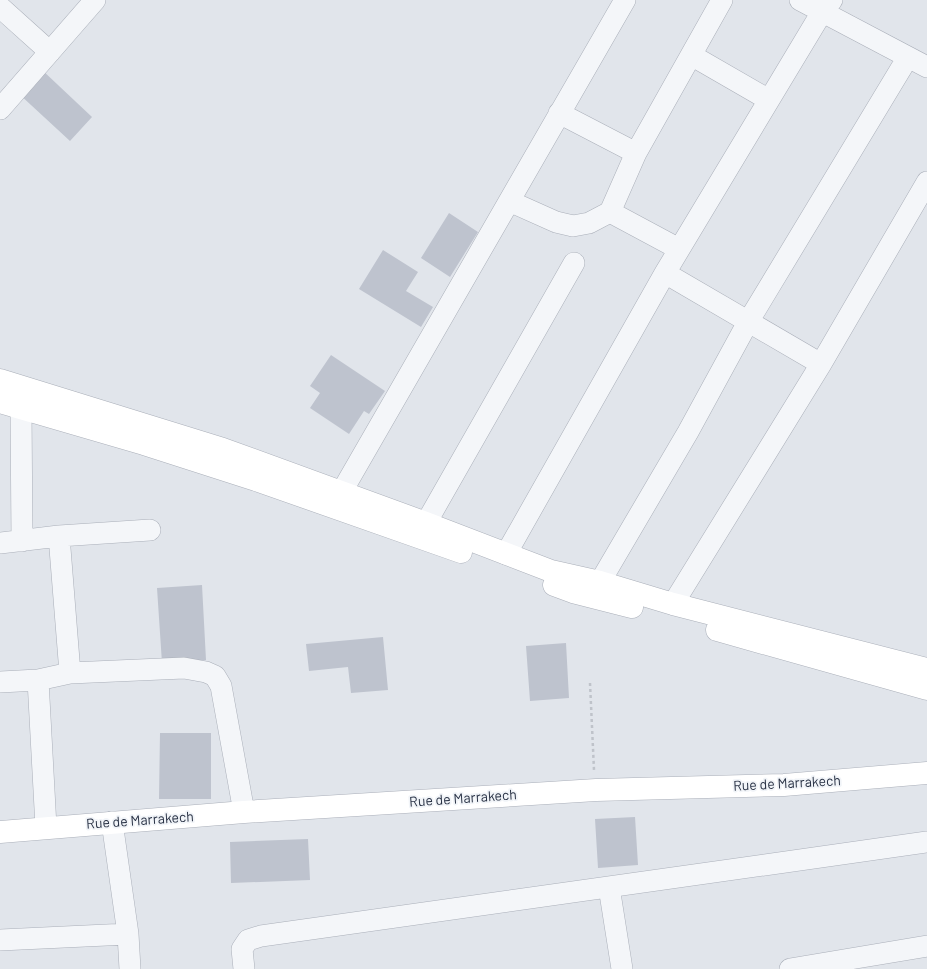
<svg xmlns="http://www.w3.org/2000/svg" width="927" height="969" font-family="Barlow,sans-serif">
	<rect width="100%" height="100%" fill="#e1e5eb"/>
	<path fill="#bec3ce" d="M41 69 92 117 70 141 18 93Z
		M449 213 478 232 450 277 421 258Z
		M383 250 418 272 406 291 433 307 421 327 359 289Z
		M331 355 385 391 369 414 364 411 349 434 310 408 320 393 310 386Z
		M202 585 206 660 162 663 157 588Z
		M383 637 388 690 351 693 348 667 309 671 306 644Z
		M566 643 569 698 530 701 526 646Z
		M160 733H211V799H159Z
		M635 817 638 865 598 868 595 819Z
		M308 839 310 880 231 883 230 842Z"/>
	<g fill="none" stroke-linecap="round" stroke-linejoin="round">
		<g stroke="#aaafb9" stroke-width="22">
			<path id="street" d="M800 0 927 67
				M0 7 50 52
				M691 55 769 100
				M0 109 95 0
				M559 113 636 153
				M509 201 556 222 573 226 589 223 610 212 636 153 722 0
				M610 212 679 249
				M665 273 821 364
				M21 409 22 541
				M341 493 625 0
				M426 523 574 263
				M59 536 70 673
				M0 543 59 536 150 530
				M506 554 665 273 822 12 832 0
				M600 582 688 432 748 322 908 57
				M673 604 821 364 927 182
				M38 680 46 827
				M0 682 38 680 70 673 184 668 206 672 215 676 221 686 244 812
				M112 822 128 934 130 969
				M609 887 622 969
				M0 940 128 934
				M244 969 242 949 248 940 261 936 927 842
				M790 969 927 946"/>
		</g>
		<g stroke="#aaafb9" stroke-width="23">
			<path id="secondary" d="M0 380 223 449 426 523 551 571 600 582 673 604 927 669
				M0 402 144 444 256 480 461 552
				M554 585 573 592 632 607
				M717 630 927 689
				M0 832 244 812 596 790 784 785 927 773"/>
		</g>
		<path stroke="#bfc3ca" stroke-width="2.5" stroke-dasharray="3 3" stroke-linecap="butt" d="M590 683 594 770"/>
		<use href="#street" stroke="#f4f6f9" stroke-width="21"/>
		<use href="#secondary" stroke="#fff" stroke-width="22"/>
	</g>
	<g text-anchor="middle" stroke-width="3.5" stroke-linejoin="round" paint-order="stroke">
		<g font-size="14" fill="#283144" stroke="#f1f4f8">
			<text transform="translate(787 783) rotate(-3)" y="5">Rue de Marrakech</text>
			<text transform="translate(463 798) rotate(-4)" y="5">Rue de Marrakech</text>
			<text transform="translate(140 820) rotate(-4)" y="5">Rue de Marrakech</text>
		</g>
	</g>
</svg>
